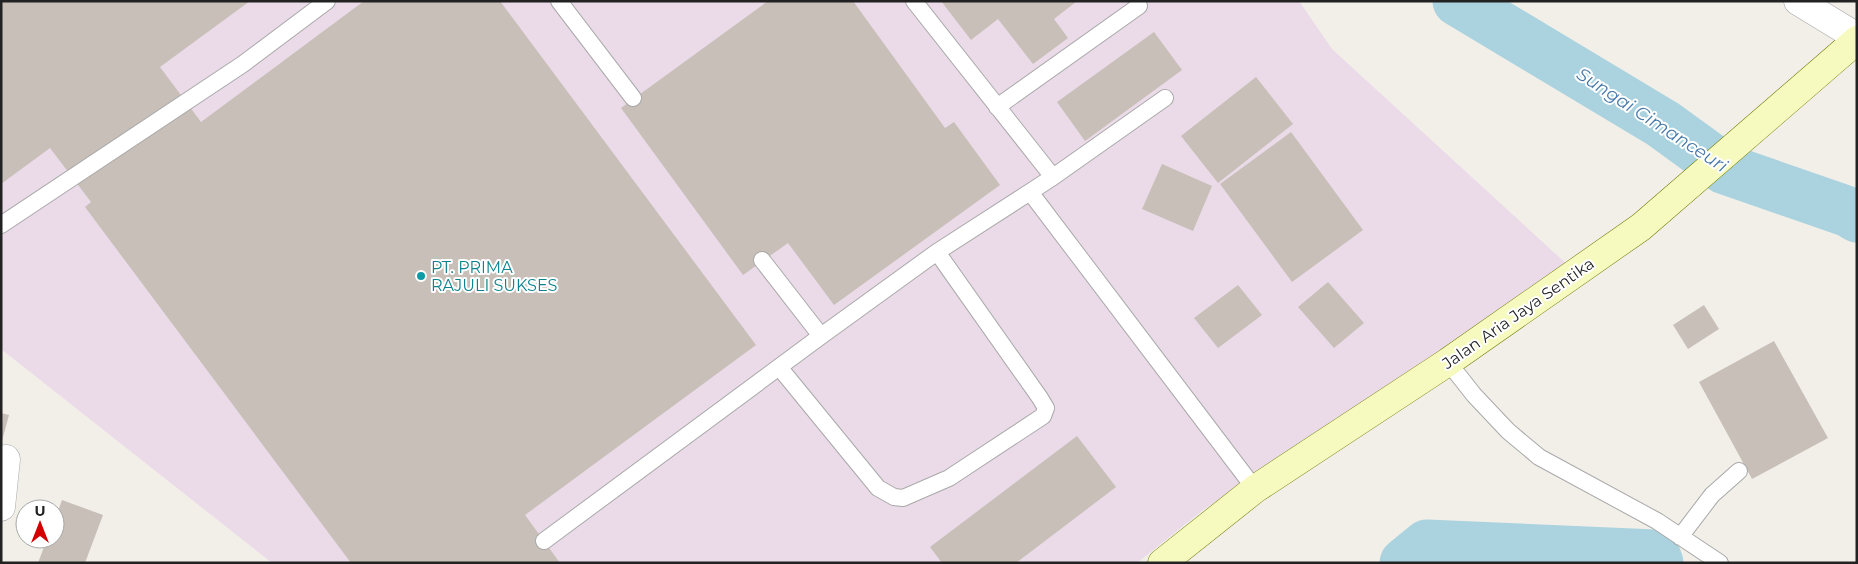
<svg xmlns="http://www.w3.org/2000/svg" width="1858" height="564" font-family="Montserrat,sans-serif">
	<rect width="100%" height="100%" fill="#f2efe9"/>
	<path fill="#ebdbe8" d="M1 1H1299L1332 49 1571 268 1203 510 1137 563H272L1 349Z"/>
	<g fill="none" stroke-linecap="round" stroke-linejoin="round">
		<path stroke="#aad3df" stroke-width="51" d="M1458 1 1663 124 1725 169 1849 212 1857 217
			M1405 563 1427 545 1655 555 1658 563"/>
	</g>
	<path fill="#c7bfb8" d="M1 1H250L160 67 201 122 364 1H500L756 345 525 515 560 563H351L85 207 91 202 50 148 1 184Z
		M768 1H853L945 128 954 122 1000 185 834 305 788 243 743 275 621 108Z
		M941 1H1077L1054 19 1068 38 1033 64 998 19 971 40Z
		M1154 32 1182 70 1085 141 1057 102Z
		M1256 77 1293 124 1218 183 1181 136Z
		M1291 132 1363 230 1292 282 1220 184Z
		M1162 164 1212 186 1193 231 1142 209Z
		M1328 282 1364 323 1334 348 1298 307Z
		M1238 285 1262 315 1218 348 1194 318Z
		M1704 305 1719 329 1688 349 1673 325Z
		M1774 341 1828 438 1752 479 1699 382Z
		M1 413 9 415 2 441H1Z
		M1077 436 1116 487 1016 563H942L930 547Z
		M62 500 103 515 85 563H38L47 539H55V519Z"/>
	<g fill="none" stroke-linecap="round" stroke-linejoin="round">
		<g stroke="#a9a9a9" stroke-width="18">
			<path id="lane" d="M559 1 633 98
				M914 1 1053 177 1030 192 1255 489
				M997 107 1139 6
				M1053 177 1165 98
				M1 225 243 64 327 1
				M762 260 821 336
				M1448 362 1474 395 1508 431 1539 457 1657 521 1720 563
				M779 367 878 488 894 497 903 498 949 478 1043 416 1046 408 1040 398 937 252
				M1680 537 1712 495 1739 471
				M544 541 821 336 937 252 1030 192"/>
		</g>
		<g stroke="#a9a9a9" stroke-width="29">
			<path id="street" d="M1798 1 1857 37
				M1 507 6 459"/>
		</g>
		<g stroke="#707d05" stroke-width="29">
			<path id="secondary" d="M1162 563 1255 489 1448 362 1641 227 1857 40"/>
		</g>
		<use href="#lane" stroke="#fff" stroke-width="16"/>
		<use href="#street" stroke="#fff" stroke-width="28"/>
		<use href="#secondary" stroke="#f7fabf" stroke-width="28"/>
	</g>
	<circle fill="#0f9aa8" stroke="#fff" stroke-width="2" cx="421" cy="276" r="5"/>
	<g text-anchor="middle" stroke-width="4" stroke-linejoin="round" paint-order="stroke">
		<g font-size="16" fill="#0d838f" stroke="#fff" text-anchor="start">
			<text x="431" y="273">PT. PRIMA<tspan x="431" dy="18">RAJULI SUKSES</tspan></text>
		</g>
		<g font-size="16" fill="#222" stroke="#fff">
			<text transform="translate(1518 313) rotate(-35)" y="6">Jalan Aria Jaya Sentika</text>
		</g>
		<g font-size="18" font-style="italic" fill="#4a7aab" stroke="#fff">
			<text transform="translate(1652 120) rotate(33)" y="6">Sungai Cimanceuri</text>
		</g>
	</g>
	<rect width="1858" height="564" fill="none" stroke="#222222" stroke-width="5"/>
	<g transform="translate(40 524)"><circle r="24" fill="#ffffff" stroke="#a7a7a7"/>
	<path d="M0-4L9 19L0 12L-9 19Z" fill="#d40000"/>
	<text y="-8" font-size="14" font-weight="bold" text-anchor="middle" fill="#222222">U</text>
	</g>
</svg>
